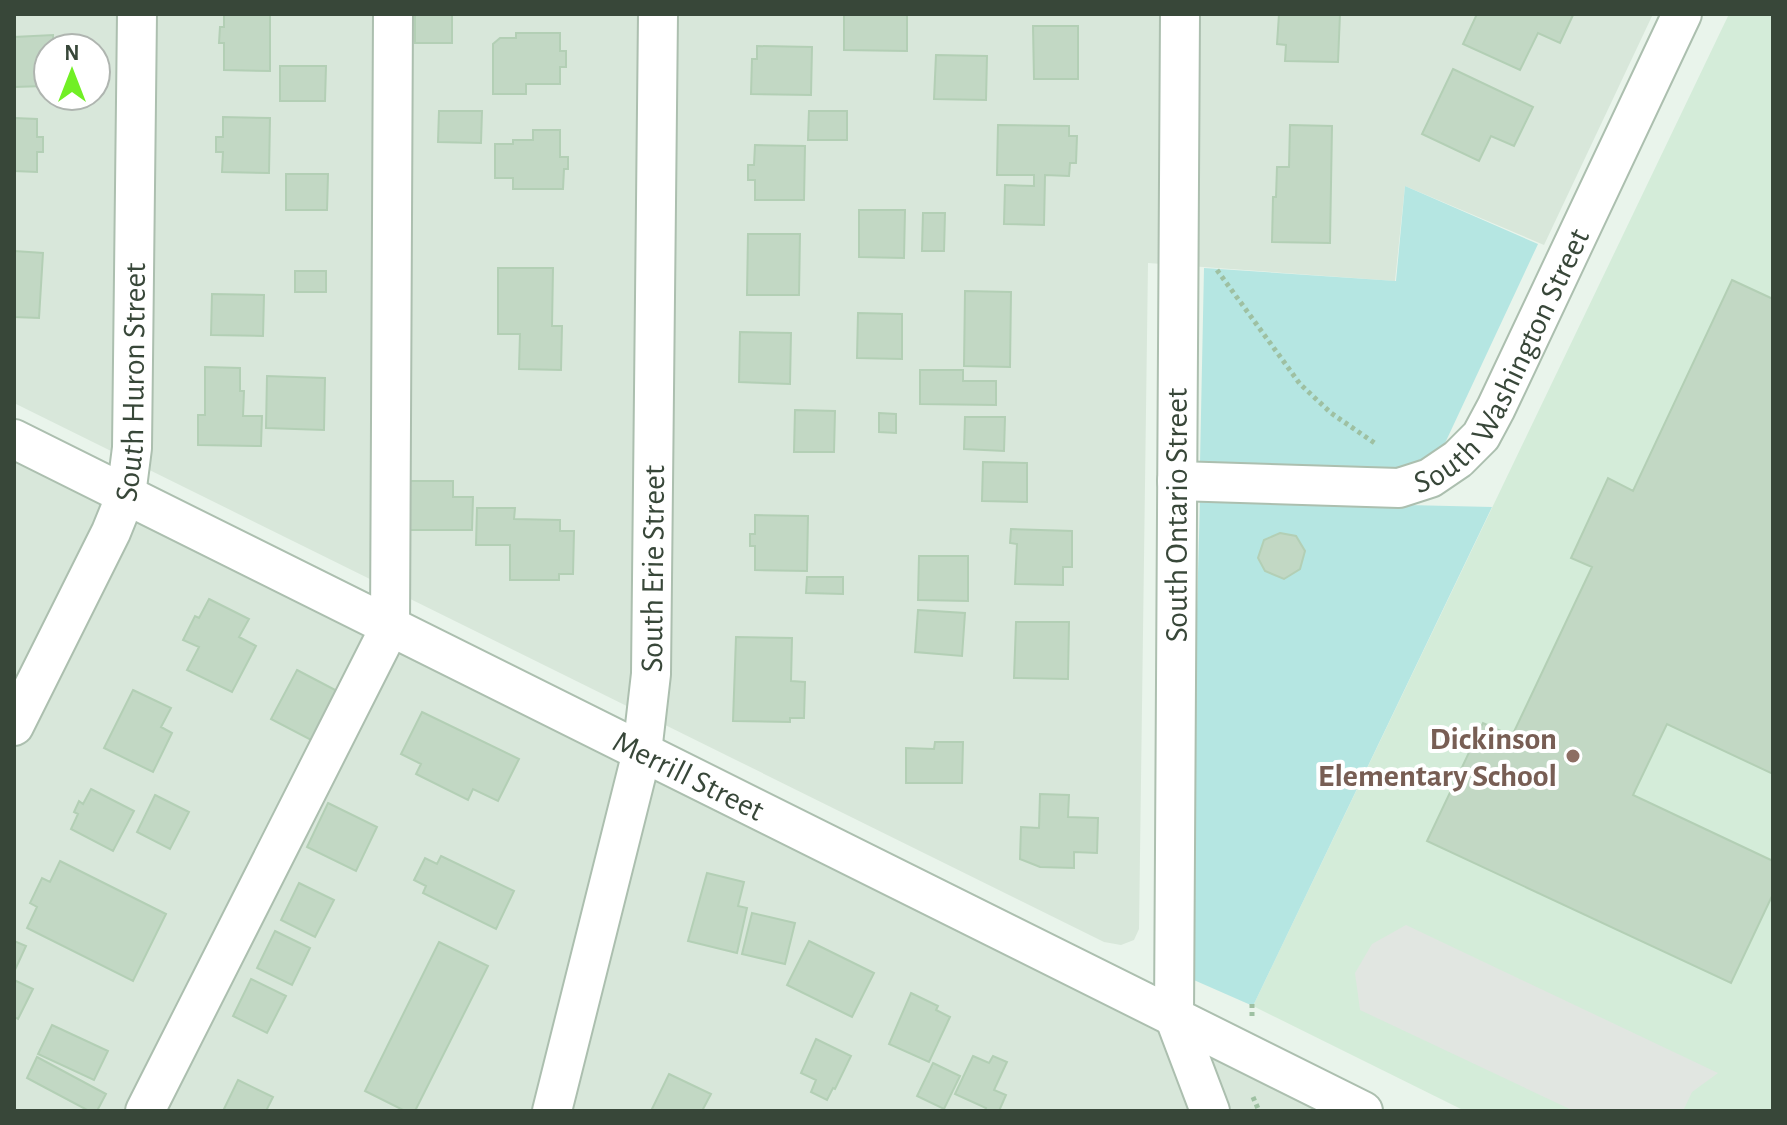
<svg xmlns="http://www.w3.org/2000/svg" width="1787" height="1125" font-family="'Alegreya Sans',sans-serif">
	<rect width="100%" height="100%" fill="#e9f4eb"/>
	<path fill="#d8e7da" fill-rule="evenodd" d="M14 14H1653L1544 245 1405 186 1395 281 1148 263 1139 929 1134 940 1121 945 1104 942 14 403ZM48 48H96V96H48Z
		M14 457 1337 1111H14Z"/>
	<path fill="#d4ecd9" d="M1729 14H1773V1111H1465L1253 1006Z"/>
	<path fill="#b5e6e2" d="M1405 186 1538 244 1432 471 1200 463 1204 268 1396 281Z
		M1200 500 1492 507 1253 1006 1187 977Z"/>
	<path fill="#e1e6e1" d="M1406 925 1718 1073 1692 1092 1683 1111H1574L1360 1010 1355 973 1372 944Z"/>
	<path fill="#c2d8c4" stroke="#b3cfb5" stroke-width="2" d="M224 14 270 15V71L224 70V43H219L220 27H224Z
		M415 14H452V43H415Z
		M1279 14H1340L1338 62 1285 61 1286 45 1277 44Z
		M1477 14H1570L1573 15 1560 43 1538 33 1520 70 1463 44Z
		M844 15H907V51L844 50Z
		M1033 26H1078V79H1034Z
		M516 33H560V51H566V67H560V84H526V94H493V44L500 38H516Z
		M53 35V48H48V76H43L44 86 14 87V37Z
		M757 46 812 47 811 95 751 94 752 59H757Z
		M936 55 987 56 986 100 934 99Z
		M280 66H326L325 101H280Z
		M1453 69 1533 107 1514 146 1491 136 1479 161 1422 134Z
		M439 111H482L481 143 438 142Z
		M809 111H847V140H808Z
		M223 117 270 118 269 173 222 172 223 152H216V137H223Z
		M14 118 37 119V137H43V152H37V172L14 171Z
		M998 125 1069 126V136H1077L1076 163H1070L1069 176 1045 175 1044 225 1004 224 1005 185 1034 186V175H997Z
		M1290 125 1332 126 1330 243 1272 242 1273 197H1276L1277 167H1289Z
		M533 130H560V157H568V169H564L563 189H513V178H495V144H513V140H533Z
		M755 145 805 146 804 200H755V180H748V165H754Z
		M286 174H328L327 210H286Z
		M859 210H905L904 258 859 257Z
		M923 213H945L944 251H922Z
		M748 234H800L799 295H747Z
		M14 251 43 253 39 318 14 317Z
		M498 268H553L552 326H562L561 370 519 369 520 334H498Z
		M295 271H326V292H295Z
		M1732 280 1773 299V774L1667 724 1633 795 1773 861V894L1731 983 1427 841 1483 723 1512 736 1592 567 1571 558 1608 478 1633 491Z
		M965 291 1011 292 1010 367 964 366Z
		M212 294 264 295 263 336 211 335Z
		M858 313 902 314V359L857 358Z
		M740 332 791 333 790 384 739 382Z
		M205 367 240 368V391H244L243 416H262L261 446 198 445V415H205Z
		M920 370H963V381H996V405L920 404Z
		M267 376 325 378 324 430 266 428Z
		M795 410 835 411 834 452H794Z
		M879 413 896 414V433L879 432Z
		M965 417H1005L1004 451 964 449Z
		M983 462 1027 463V502L982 501Z
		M408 481H453V497H473L472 530H408Z
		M477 508H515L514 519 560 520V531H574L573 574H559V580H510V545H476Z
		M755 515 808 516 807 571 755 570V546H750V534H755Z
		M1011 529 1072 531V567H1063V585L1015 584 1017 544 1010 543Z
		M1280 533 1296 536 1305 551 1300 569 1284 579 1265 571 1258 558 1264 540Z
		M919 556H968V601L918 600Z
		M807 577H843V594L806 593Z
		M209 599 249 619 239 637 256 646 232 692 187 670 199 647 183 640 195 616 199 618Z
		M918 610 965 613 962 656 915 652Z
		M1016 622H1069L1068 679 1014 678Z
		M736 637 792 638 791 681 805 682 804 718H790V722L733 721Z
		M297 670 339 692 313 741 271 719Z
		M133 690 171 708 161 727 172 733 153 772 104 748Z
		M422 712 519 759 498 801 473 789 468 800 416 774 421 764 401 754Z
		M935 742H963L962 783H906V748L934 749Z
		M91 789 134 811 113 851 71 829 78 814 74 812 79 801 83 804Z
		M1040 794 1069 795 1068 817 1098 818 1097 853 1074 852V868L1040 867 1020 859 1021 827 1039 828Z
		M155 795 189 812 170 849 137 832Z
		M328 803 377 827 356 871 307 847Z
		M441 856 514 891 496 929 423 893 426 886 414 880 425 858 437 864Z
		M60 861 166 914 133 981 27 928 37 907 30 903 42 878 50 882Z
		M707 873 744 882 738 906 747 908 737 953 688 941Z
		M299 883 334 900 315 937 281 920Z
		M752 913 795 923 785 964 742 954Z
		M275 931 310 948 292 985 257 968Z
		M14 941 26 946 14 972Z
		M809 941 874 973 852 1017 787 985Z
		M439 942 488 966 415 1111H405L365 1091Z
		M251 979 286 996 267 1033 233 1016Z
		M14 980 33 989 18 1019 14 1017Z
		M911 993 938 1006 936 1010 950 1017 929 1062 889 1044Z
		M52 1025 108 1051 94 1080 38 1054Z
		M816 1039 851 1056 835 1089 833 1088 827 1100 811 1092 816 1080 801 1073Z
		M973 1056 989 1063 993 1056 1007 1062 994 1090 1006 1095 999 1111H985L986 1108 955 1094Z
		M37 1057 106 1094 97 1111H89L27 1078Z
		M933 1063 960 1076 944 1109 917 1096Z
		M669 1074 711 1094 702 1111H651Z
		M238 1080 273 1097 266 1111H223Z"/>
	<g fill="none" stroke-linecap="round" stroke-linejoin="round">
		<g stroke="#acbfaf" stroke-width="42">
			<g id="minor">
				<path d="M1180 14 1174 1016 1210 1111"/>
				<path id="s1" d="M14 439 1363 1111"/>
				<path id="s2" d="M1177 481 1399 488 1430 478 1458 459 1481 436 1496 408 1682 14"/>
				<path id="s3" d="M14 726 111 532 126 495 132 448 137 14"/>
				<path d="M145 1111 390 627 393 14"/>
				<path id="s4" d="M552 1111 642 752 651 674 658 14"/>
			</g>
		</g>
		<path stroke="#9ec0a2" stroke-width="5" stroke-dasharray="4 4" stroke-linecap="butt" d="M1217 270 1300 384 1331 413 1376 444
			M1252 1016V1002
			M1253 1097 1259 1111"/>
		<use href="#minor" stroke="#fff" stroke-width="38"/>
	</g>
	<circle fill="#8d6e63" stroke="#fff" stroke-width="3" cx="1573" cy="756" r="8"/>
	<g text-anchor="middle" stroke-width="8" stroke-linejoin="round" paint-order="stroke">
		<g font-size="32" fill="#384739" stroke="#fff">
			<text dy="11" stroke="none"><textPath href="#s2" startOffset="394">South Washington Street</textPath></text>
			<text dy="11" stroke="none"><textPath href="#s3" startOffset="370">South Huron Street</textPath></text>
			<text transform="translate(1176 515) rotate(-90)" y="11">South Ontario Street</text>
			<text dy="11" stroke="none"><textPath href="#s4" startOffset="554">South Erie Street</textPath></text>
			<text dy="11" stroke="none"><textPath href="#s1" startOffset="754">Merrill Street</textPath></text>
		</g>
		<g font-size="32" font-weight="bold" fill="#785e54" stroke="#fff" text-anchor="end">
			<text x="1557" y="749">Dickinson<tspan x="1557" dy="37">Elementary School</tspan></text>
		</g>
	</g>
	<rect width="1787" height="1125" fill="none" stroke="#384739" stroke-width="32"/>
	<g transform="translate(72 72)"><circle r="38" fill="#ffffff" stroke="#afb5b0" stroke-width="2"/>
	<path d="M0-6L14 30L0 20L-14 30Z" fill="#71ef25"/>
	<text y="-12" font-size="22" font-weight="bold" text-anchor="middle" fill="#384739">N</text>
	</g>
</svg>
